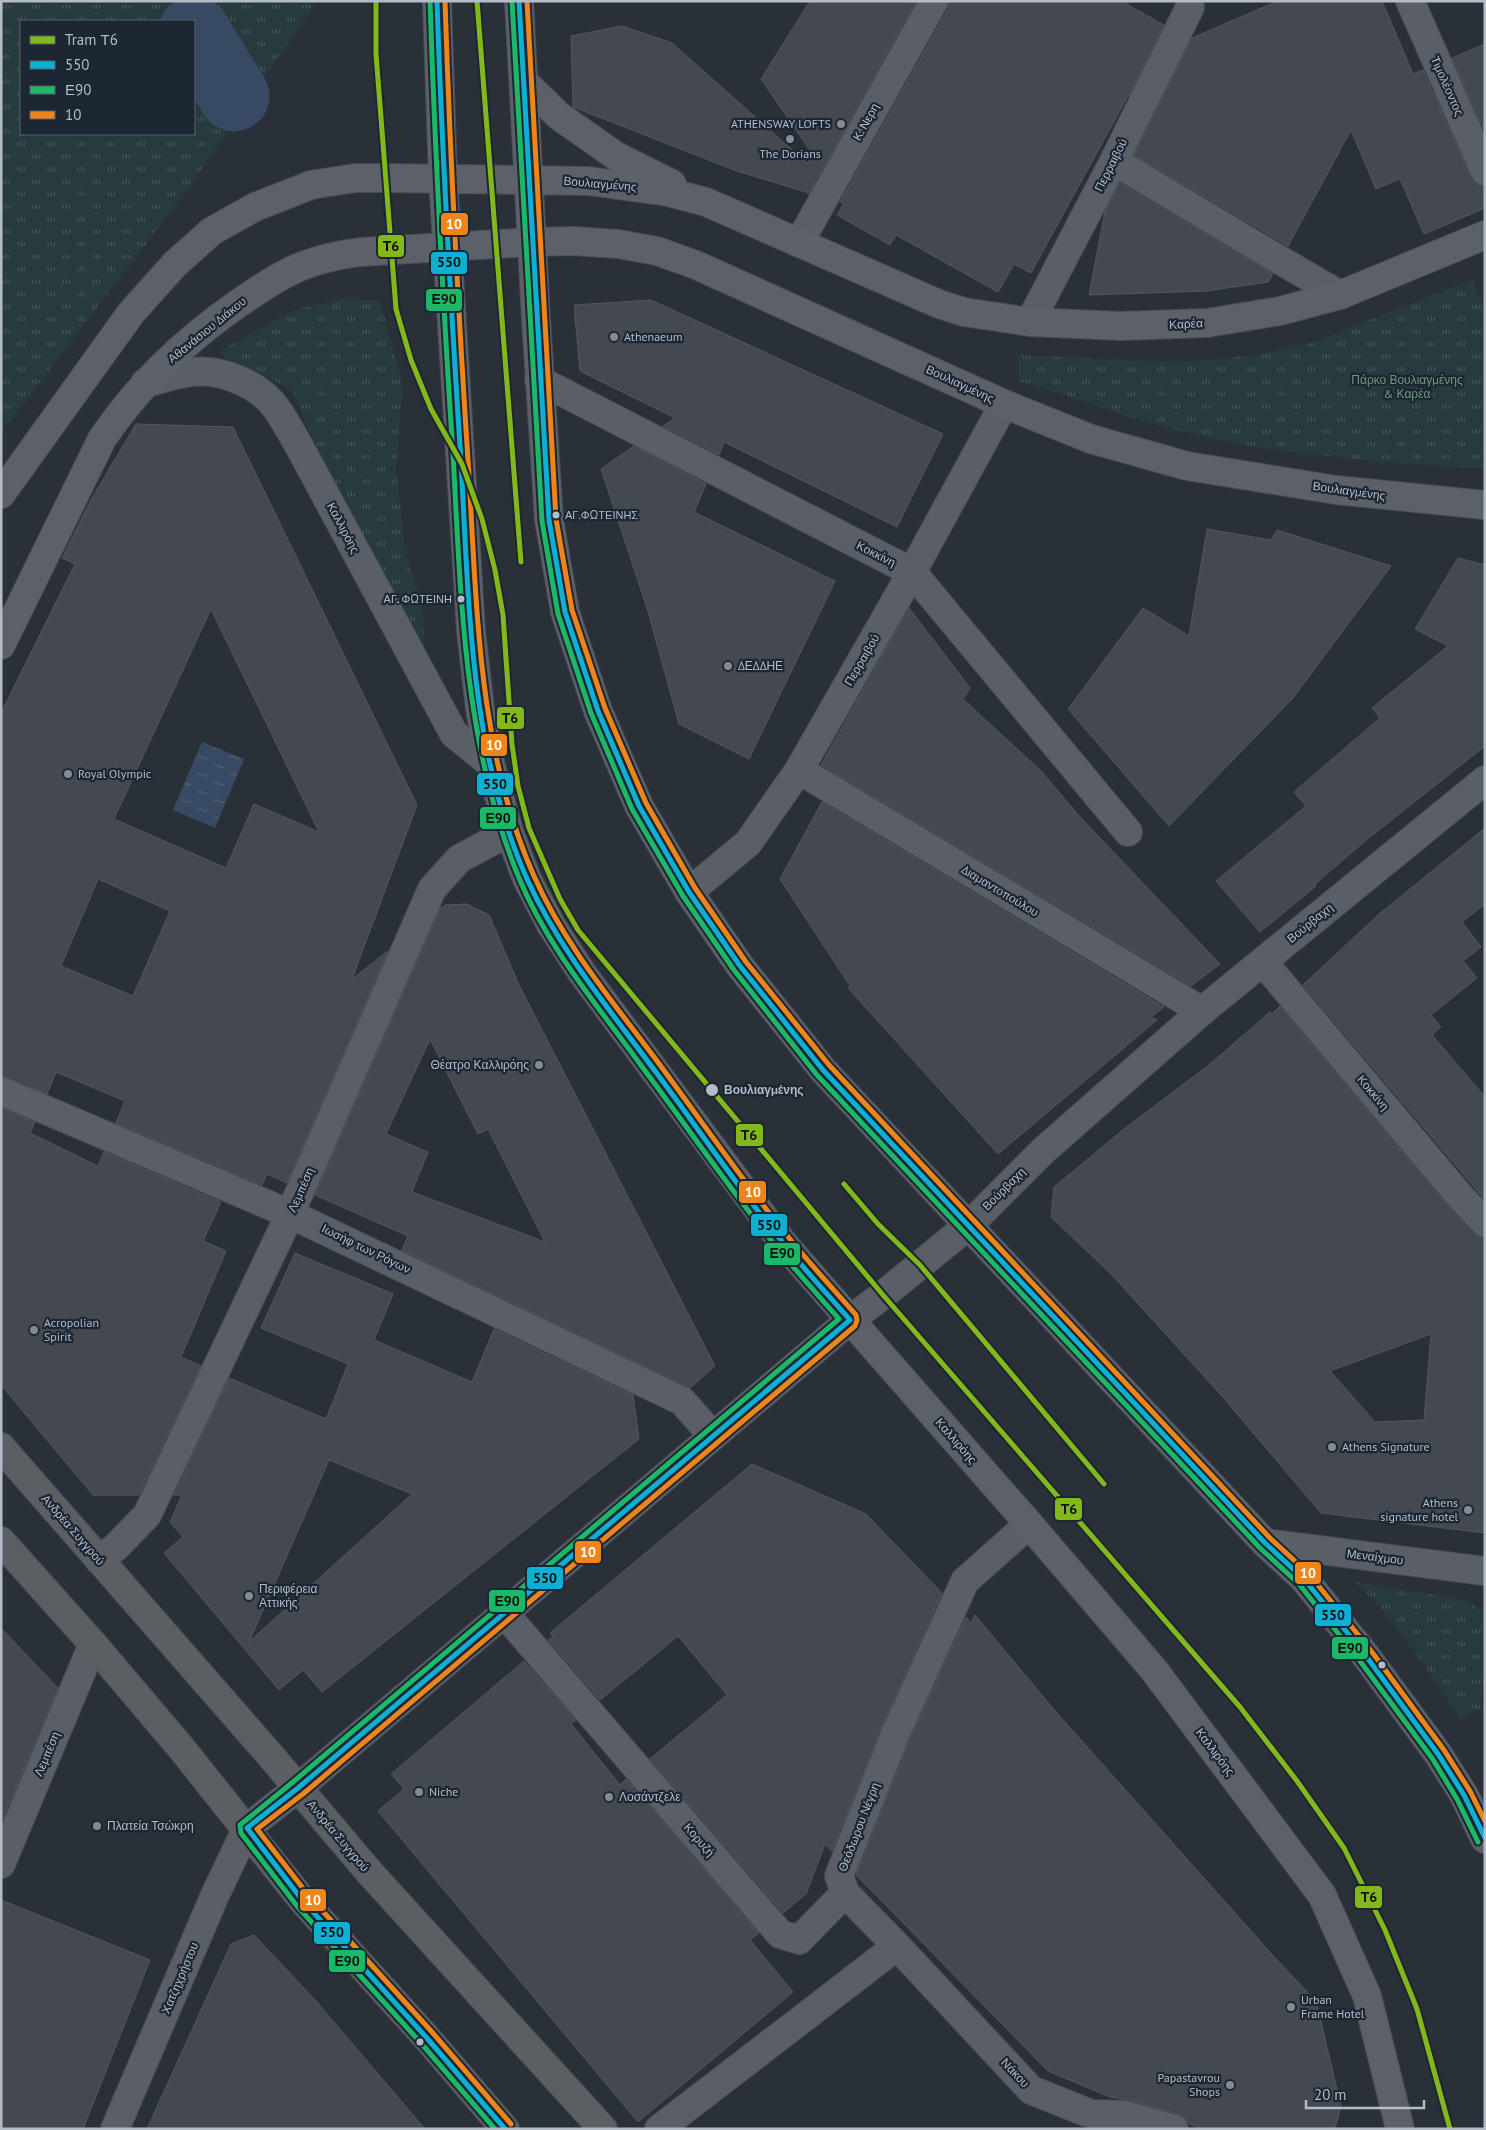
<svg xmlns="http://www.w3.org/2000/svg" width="1486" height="2130" font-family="'PT Sans',sans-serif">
	<defs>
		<pattern id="park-tufts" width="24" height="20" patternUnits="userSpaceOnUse" patternTransform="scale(1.25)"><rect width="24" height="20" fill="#273a3e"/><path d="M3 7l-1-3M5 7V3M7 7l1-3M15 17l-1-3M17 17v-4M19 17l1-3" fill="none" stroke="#445559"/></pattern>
		<pattern id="water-ripples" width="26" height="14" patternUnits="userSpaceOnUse" patternTransform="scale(1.25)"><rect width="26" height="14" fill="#384963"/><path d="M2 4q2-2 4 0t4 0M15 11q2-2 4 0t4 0" fill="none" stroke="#526178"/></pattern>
	</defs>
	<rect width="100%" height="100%" fill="#2a3038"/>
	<path fill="url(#park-tufts)" fill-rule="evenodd" d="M1 1H317L191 185 1 433ZM21 21H194V134H21Z
		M1472 280 1485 308V469C1380 462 1273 455 1172 429 1120 416 1070 396 1019 381V355L1165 362 1200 361 1256 355 1311 343Z
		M345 298 380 301 403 385 396 469 405 550 423 610 424 660 412 661 292 391 267 376 236 365 218 352 291 311Z
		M1355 1582 1465 1600C1472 1604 1480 1608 1484 1615 1486 1626 1482 1694 1480 1710L1459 1718C1428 1671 1396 1621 1355 1582Z"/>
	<path fill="url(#water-ripples)" d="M202 742 244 759 215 828 173 810Z"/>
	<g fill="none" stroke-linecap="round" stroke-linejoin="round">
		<path stroke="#384963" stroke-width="71" d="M194 31 234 96"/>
	</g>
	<path fill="#444950" stroke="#52575f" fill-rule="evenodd" d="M810 1H916L809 193 737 171 573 107 571 36 622 26 672 43 807 163 814 156 761 79Z
		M950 1H1121L1164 25 1129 96V94L1031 273 1014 264 998 292 896 235 890 245 837 215 844 203 840 202 948 9Z
		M1278 1H1382L1413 74 1423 70 1471 177 1476 184 1485 186V208L1424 234 1400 179 1376 189 1351 130 1288 246 1134 155 1192 38Z
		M1485 44V132L1452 58Z
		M1120 183 1273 274 1268 282 1206 291 1089 295 1105 211Z
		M651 300 943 434 897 527 724 442 719 455 663 426 675 418 580 371 574 305Z
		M136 424 233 427 417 805 352 979 388 951 287 1183 267 1174 262 1185 116 1123 125 1101 56 1072 47 1094 1 1076V713L75 564 62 558 92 498ZM211 609 319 832 254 804 226 868 114 819ZM98 879 170 911 133 996 61 966Z
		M634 446 706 484 694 512 835 581 749 759 679 724 647 608 601 469Z
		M1207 529 1271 540 1277 530 1391 566 1293 698 1169 826 1068 709 1143 608 1189 636Z
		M1458 558 1485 565V746L1365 841 1315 884 1316 886 1260 932 1216 881 1306 806 1294 792 1380 718 1372 708 1448 646 1415 629Z
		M909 608 970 688 963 699 1041 771 1080 817 1220 964 1191 986 821 765Z
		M822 802 1164 1007 1151 1017 1157 1020 998 1154 848 988 850 986 780 879Z
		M1485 828V904L1462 922 1481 947 1463 961 1477 978 1431 1015 1441 1027 1432 1035 1485 1097V1200L1303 985 1378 915Z
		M467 904 489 915 519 985 715 1366 690 1388 402 1250 408 1236 315 1195 440 909 445 905ZM430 1039 478 1134 488 1129 545 1242 412 1192 428 1152 386 1134Z
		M1280 1006 1447 1205 1474 1234 1485 1238V1533L1321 1513 1221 1395 1111 1274 1051 1217 1054 1187 1124 1129 1209 1065 1270 1012 1272 1014ZM1431 1334 1424 1420 1375 1422 1330 1371Z
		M1 1108 35 1122 30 1133 98 1166 104 1152 221 1202 203 1241 226 1251 181 1357 201 1366 139 1495H93L1 1385Z
		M295 1253 393 1294 374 1340 472 1382 494 1329 633 1395 639 1439 322 1692 303 1670 279 1690 164 1553 183 1537 170 1522 182 1495H174L229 1378 326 1419 348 1364 261 1328ZM329 1460 412 1494 249 1642Z
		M752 1464 866 1514 942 1593 883 1724 832 1851 825 1844 806 1894 783 1913 650 1759 727 1695 678 1636 600 1700 548 1640 553 1637 550 1633Z
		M975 1615 1056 1712 1276 1959 1316 2001 1341 2106 1335 2129H1200L1188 2123 1185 2118 1178 2114 1129 2100 1110 2097 1048 2071 856 1875 911 1736 966 1617 971 1623Z
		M1 1628 58 1688 1 1823Z
		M524 1661 576 1720 571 1724 620 1785 626 1779 759 1933 750 1940 793 1992 638 2122 378 1811 404 1789 391 1774Z
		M1 1900 150 1960 83 2129H1Z
		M254 1935 316 2001 425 2129H147L231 1944Z"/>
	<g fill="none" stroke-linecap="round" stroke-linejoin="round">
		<g stroke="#484c53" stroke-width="30">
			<path id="pedestrian" d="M1273 256 1340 295"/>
		</g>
		<g stroke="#484c53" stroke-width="30">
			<path id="minor" d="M1114 161 1273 256
				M799 243 934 1
				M1030 322 1114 161 1190 7
				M539 380 912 572 1128 832
				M145 383C159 380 173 375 186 373 217 367 254 382 273 404 283 416 290 431 298 444L454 734 490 763
				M799 770 1202 1011
				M689 892 748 843 799 770 912 572 1004 404
				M1263 962 1458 1194 1485 1223
				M1 1091 290 1214 682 1401 713 1436
				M1265 1543 1485 1571
				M99 1560 116 1547 147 1515 290 1214 432 889 459 859 509 832
				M504 1613 780 1934 799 1940 845 1893
				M1 1864 93 1644
				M897 1946 1031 2090 1091 2114 1125 2115 1174 2129
				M659 2129 897 1946 845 1893 839 1876 897 1730 965 1581 1029 1524"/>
		</g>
		<g stroke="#484c53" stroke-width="30">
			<path id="tertiary" d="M1410 1 1485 171
				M115 2129 215 1895 247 1828 298 1788 850 1320 883 1295 969 1225 1043 1151 1202 1011 1485 780"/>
		</g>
		<g stroke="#484c55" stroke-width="30">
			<path id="primary" d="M437 1 443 178 471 631 480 709 490 763 509 832 527 879 551 925 582 973 783 1243 1029 1524 1154 1670 1322 1895 1367 1996 1400 2129
				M519 1 536 319 549 520 565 612 598 711 639 806 689 892 740 966 823 1070 1265 1543 1304 1579 1366 1656 1438 1754 1464 1795 1485 1839
				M524 82 559 116 616 156 672 184
				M1 494 131 313 175 264 212 231 255 207 311 185 355 178H385L589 181 668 192 706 202 939 304 964 312 1030 322 1121 326 1207 323 1280 311 1340 295 1485 235
				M1 645 102 439C139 384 184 341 239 303 255 292 272 280 291 271 311 261 338 255 360 252L533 242 573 241 618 244 657 251 696 265 1004 404 1091 439 1187 466 1336 490 1485 505"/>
		</g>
		<g stroke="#474c53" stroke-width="30">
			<path id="trunk" d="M1 1447 270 1755 370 1873 603 2129
				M1 1541 93 1644 182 1749 303 1901 426 2037 505 2129"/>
		</g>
		<use href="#pedestrian" stroke="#5a5e66" stroke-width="28"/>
		<use href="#minor" stroke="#5a5e66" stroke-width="28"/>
		<use href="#tertiary" stroke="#5a5e66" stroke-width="28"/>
		<use href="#primary" stroke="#5c6168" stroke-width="28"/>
		<use href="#trunk" stroke="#5b5f64" stroke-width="28"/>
		<g stroke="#1d2633" stroke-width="9">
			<path id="bus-1" d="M437 1C442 155 451 308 461 462 469 601 469 750 527 879 559 949 609 1009 655 1071 698 1128 738 1188 784 1244 805 1270 828 1295 850 1320L298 1788 247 1828 303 1901 426 2037 505 2129
				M519 1 549 520 565 612 598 711 639 806 689 892 740 966 823 1070 1265 1543 1304 1579 1366 1656 1438 1754 1464 1795 1485 1838"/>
		</g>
		<g stroke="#1d2633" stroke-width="9">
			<path id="bus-2" d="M430 1C435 152 443 303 453 454 461 597 463 743 519 878 547 946 597 1005 640 1064 686 1125 730 1189 778 1249 798 1273 819 1296 839 1319L293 1782 240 1825 241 1833 297 1906 420 2042 495 2129
				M512 1 542 521 558 614 591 713 632 809 683 896 734 970 817 1075 1260 1548 1299 1584 1360 1661 1432 1758 1457 1799 1478 1842"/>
		</g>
		<g stroke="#1d2633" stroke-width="9">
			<path id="bus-3" d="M445 1C450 154 458 307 468 460 477 599 476 747 534 876 564 944 613 1002 657 1061 701 1120 743 1182 790 1239 811 1265 834 1290 856 1315L857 1320 855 1326 303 1794 257 1829 309 1896 432 2032 511 2124
				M527 1 556 519 572 610 605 708 646 803 695 888 746 962 829 1065 1270 1538 1309 1574 1372 1652 1444 1750 1470 1791 1485 1821"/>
		</g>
		<use href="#bus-1" stroke="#0dafd3" stroke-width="5"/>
		<use href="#bus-2" stroke="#1ab867" stroke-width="5"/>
		<use href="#bus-3" stroke="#ee851a" stroke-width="5"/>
		<g stroke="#1d2633" stroke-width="9">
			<path id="tram-1" d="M376 1V54L396 309 411 360 431 409 462 464 482 519 495 570 503 615 512 744 518 786 529 828 560 899 578 930 883 1295 1240 1707 1297 1781 1344 1848 1385 1930 1417 2009 1450 2129
				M477 1 521 562
				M844 1184 878 1224 920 1265 1104 1484"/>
		</g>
		<use href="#tram-1" stroke="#83b81a" stroke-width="5"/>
	</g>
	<g fill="#848b96" stroke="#1d2633" stroke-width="2">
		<circle cx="841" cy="124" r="5"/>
		<circle cx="790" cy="139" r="5"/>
		<circle cx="614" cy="337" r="5"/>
		<circle cx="728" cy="666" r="5"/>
		<circle cx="68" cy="774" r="5"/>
		<circle cx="539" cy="1065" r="5"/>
		<circle cx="34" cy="1330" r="5"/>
		<circle cx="1332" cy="1447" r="5"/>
		<circle cx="1468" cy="1510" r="5"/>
		<circle cx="249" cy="1596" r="5"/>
		<circle cx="419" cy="1792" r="5"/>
		<circle cx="609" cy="1797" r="5"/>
		<circle cx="97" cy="1826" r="5"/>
		<circle cx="1291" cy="2007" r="5"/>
		<circle cx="1230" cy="2085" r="5"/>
	</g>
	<g fill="#b4bcc9" stroke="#1d2633" stroke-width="2">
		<circle cx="556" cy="515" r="4.5"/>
		<circle cx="461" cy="599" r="4.5"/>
		<circle cx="712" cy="1090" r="7"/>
		<circle cx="1382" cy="1665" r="4.5"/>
		<circle cx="420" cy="2042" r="4.5"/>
	</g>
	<g text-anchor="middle" stroke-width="4.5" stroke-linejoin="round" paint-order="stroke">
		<g font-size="11" fill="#b4bcc9" stroke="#1d2633" text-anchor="start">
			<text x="565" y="519">ΑΓ.ΦΩΤΕΙΝΗΣ</text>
			<text x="452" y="603" text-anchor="end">ΑΓ. ΦΩΤΕΙΝΗ</text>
		</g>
		<g font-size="12" fill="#b4bcc9" stroke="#1d2633">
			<text transform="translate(1447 86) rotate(66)" y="4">Τιμολέοντος</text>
			<text transform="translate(866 122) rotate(-61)" y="4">Κ. Νερη</text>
			<text transform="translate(1111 165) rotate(-63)" y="4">Περραιβού</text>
			<text transform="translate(600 184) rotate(5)" y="4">Βουλιαγμένης</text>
			<text transform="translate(1186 324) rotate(-3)" y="4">Καρέα</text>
			<text transform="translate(207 330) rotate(-39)" y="4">Αθανάσιου Διάκου</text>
			<text transform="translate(960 384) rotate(25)" y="4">Βουλιαγμένης</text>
			<text transform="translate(1349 491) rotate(8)" y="4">Βουλιαγμένης</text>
			<text transform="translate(343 528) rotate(62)" y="4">Καλλιρόης</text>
			<text transform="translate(876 554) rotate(27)" y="4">Κοκκίνη</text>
			<text transform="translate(862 660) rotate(-60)" y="4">Περραιβού</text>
			<text transform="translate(1000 891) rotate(31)" y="4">Διαμαντοπούλου</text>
			<text transform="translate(1310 923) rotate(-39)" y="4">Βούρβαχη</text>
			<text transform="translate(1373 1093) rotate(50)" y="4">Κοκκίνη</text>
			<text transform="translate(1004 1189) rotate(-45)" y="4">Βούρβαχη</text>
			<text transform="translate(301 1190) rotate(-66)" y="4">Λεμπέση</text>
			<text transform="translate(366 1249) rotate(26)" y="4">Ιωσήφ των Ρόγων</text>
			<text transform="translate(956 1441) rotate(49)" y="4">Καλλιρόης</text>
			<text transform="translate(73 1530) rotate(49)" y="4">Ανδρέα Συγγρού</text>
			<text transform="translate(1375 1557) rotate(7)" y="4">Μεναίχμου</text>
			<text transform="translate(1215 1752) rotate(53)" y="4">Καλλιρόης</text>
			<text transform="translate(47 1754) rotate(-67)" y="4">Λεμπέση</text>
			<text transform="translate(859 1827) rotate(-69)" y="4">Θεόδωρου Νέγρη</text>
			<text transform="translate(338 1836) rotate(50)" y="4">Ανδρέα Συγγρού</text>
			<text transform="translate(699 1840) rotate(49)" y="4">Κορυζή</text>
			<text transform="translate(180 1978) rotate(-67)" y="4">Χατζηχρήστου</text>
			<text transform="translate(1015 2073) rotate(47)" y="4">Νάκου</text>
		</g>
		<g font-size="12" fill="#b4bcc9" stroke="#1d2633" text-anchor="start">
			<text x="831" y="128" text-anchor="end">ATHENSWAY LOFTS</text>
			<text x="790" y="158" text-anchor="middle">The Dorians</text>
			<text x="624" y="341">Athenaeum</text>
			<text x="738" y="670">ΔΕΔΔΗΕ</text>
			<text x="78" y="778">Royal Olympic</text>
			<text x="529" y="1069" text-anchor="end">Θέατρο Καλλιρόης</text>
			<text x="44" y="1327">Acropolian<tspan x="44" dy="14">Spirit</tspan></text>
			<text x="1342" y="1451">Athens Signature</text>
			<text x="1458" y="1507" text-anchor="end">Athens<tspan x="1458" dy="14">signature hotel</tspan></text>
			<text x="259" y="1593">Περιφέρεια<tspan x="259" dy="14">Αττικής</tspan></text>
			<text x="429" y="1796">Niche</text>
			<text x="619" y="1801">Λοσάντζελε</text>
			<text x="107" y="1830">Πλατεία Τσώκρη</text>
			<text x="1301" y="2004">Urban<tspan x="1301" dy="14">Frame Hotel</tspan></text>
			<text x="1220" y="2082" text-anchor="end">Papastavrou<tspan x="1220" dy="14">Shops</tspan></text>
		</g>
		<g font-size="12" fill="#6b9a76" stroke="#1d2633">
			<text x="1407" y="384">Πάρκο Βουλιαγμένης<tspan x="1407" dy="14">&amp; Καρέα</tspan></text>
		</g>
		<g font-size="12" font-weight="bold" fill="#b4bcc9" stroke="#1d2633" text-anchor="start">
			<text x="724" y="1094">Βουλιαγμένης</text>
		</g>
	</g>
	<g stroke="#1d2633" stroke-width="2">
		<rect x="440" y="212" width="29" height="24" rx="5" fill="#ee851a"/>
		<rect x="377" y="234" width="28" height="24" rx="5" fill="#83b81a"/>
		<rect x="430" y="251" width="38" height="24" rx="5" fill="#0dafd3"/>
		<rect x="425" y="288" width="38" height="24" rx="5" fill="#1ab867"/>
		<rect x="496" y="706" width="29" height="24" rx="5" fill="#83b81a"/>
		<rect x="480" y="733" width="28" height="24" rx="5" fill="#ee851a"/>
		<rect x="476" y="772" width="38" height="24" rx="5" fill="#0dafd3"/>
		<rect x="479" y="806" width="38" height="24" rx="5" fill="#1ab867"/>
		<rect x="735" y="1123" width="29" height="24" rx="5" fill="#83b81a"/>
		<rect x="738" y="1180" width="29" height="24" rx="5" fill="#ee851a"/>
		<rect x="750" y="1213" width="38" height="24" rx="5" fill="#0dafd3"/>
		<rect x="763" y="1242" width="38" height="24" rx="5" fill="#1ab867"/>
		<rect x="1054" y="1497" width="29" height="24" rx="5" fill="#83b81a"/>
		<rect x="574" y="1540" width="28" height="24" rx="5" fill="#ee851a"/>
		<rect x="1294" y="1561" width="28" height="24" rx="5" fill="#ee851a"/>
		<rect x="526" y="1566" width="38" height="24" rx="5" fill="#0dafd3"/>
		<rect x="488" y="1589" width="38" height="24" rx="5" fill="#1ab867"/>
		<rect x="1314" y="1603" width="38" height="24" rx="5" fill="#0dafd3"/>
		<rect x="1331" y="1636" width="38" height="24" rx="5" fill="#1ab867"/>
		<rect x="1354" y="1885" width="29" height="24" rx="5" fill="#83b81a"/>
		<rect x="299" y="1888" width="28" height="24" rx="5" fill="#ee851a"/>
		<rect x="313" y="1921" width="38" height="24" rx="5" fill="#0dafd3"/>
		<rect x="328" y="1949" width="38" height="24" rx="5" fill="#1ab867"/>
	</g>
	<g font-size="14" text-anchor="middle" font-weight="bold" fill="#fff">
		<text x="454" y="229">10</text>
		<text x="494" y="750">10</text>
		<text x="753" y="1197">10</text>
		<text x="588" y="1557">10</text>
		<text x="1308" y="1578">10</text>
		<text x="313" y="1905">10</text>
	</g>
	<g font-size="14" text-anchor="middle" font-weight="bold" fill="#111">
		<text x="391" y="251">Τ6</text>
		<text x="449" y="267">550</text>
		<text x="444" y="304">Ε90</text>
		<text x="510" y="723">Τ6</text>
		<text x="495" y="789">550</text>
		<text x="498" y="823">Ε90</text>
		<text x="749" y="1140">Τ6</text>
		<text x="769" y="1230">550</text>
		<text x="782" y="1258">Ε90</text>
		<text x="1069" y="1514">Τ6</text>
		<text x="545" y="1583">550</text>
		<text x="507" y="1606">Ε90</text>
		<text x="1333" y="1620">550</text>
		<text x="1350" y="1653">Ε90</text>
		<text x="1369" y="1902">Τ6</text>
		<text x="332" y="1937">550</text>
		<text x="347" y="1966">Ε90</text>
	</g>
	<rect width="1486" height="2130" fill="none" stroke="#b4bcc9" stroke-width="5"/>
	<rect x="20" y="20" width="175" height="115" fill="#1d2633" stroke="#59626f"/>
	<rect x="30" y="36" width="25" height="8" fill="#83b81a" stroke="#59626f"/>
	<text x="65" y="45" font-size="15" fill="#b4bcc9">Tram Τ6</text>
	<rect x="30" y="61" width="25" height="8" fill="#0dafd3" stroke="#59626f"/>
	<text x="65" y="70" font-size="15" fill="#b4bcc9">550</text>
	<rect x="30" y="86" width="25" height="8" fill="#1ab867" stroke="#59626f"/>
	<text x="65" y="95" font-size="15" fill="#b4bcc9">Ε90</text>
	<rect x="30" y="111" width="25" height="8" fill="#ee851a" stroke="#59626f"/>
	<text x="65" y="120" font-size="15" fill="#b4bcc9">10</text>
	<path d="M1306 2100v8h118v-8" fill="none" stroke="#b4bcc9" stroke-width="2.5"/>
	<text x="1314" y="2100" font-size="15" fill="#b4bcc9" stroke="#1d2633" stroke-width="4" paint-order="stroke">20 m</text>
</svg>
